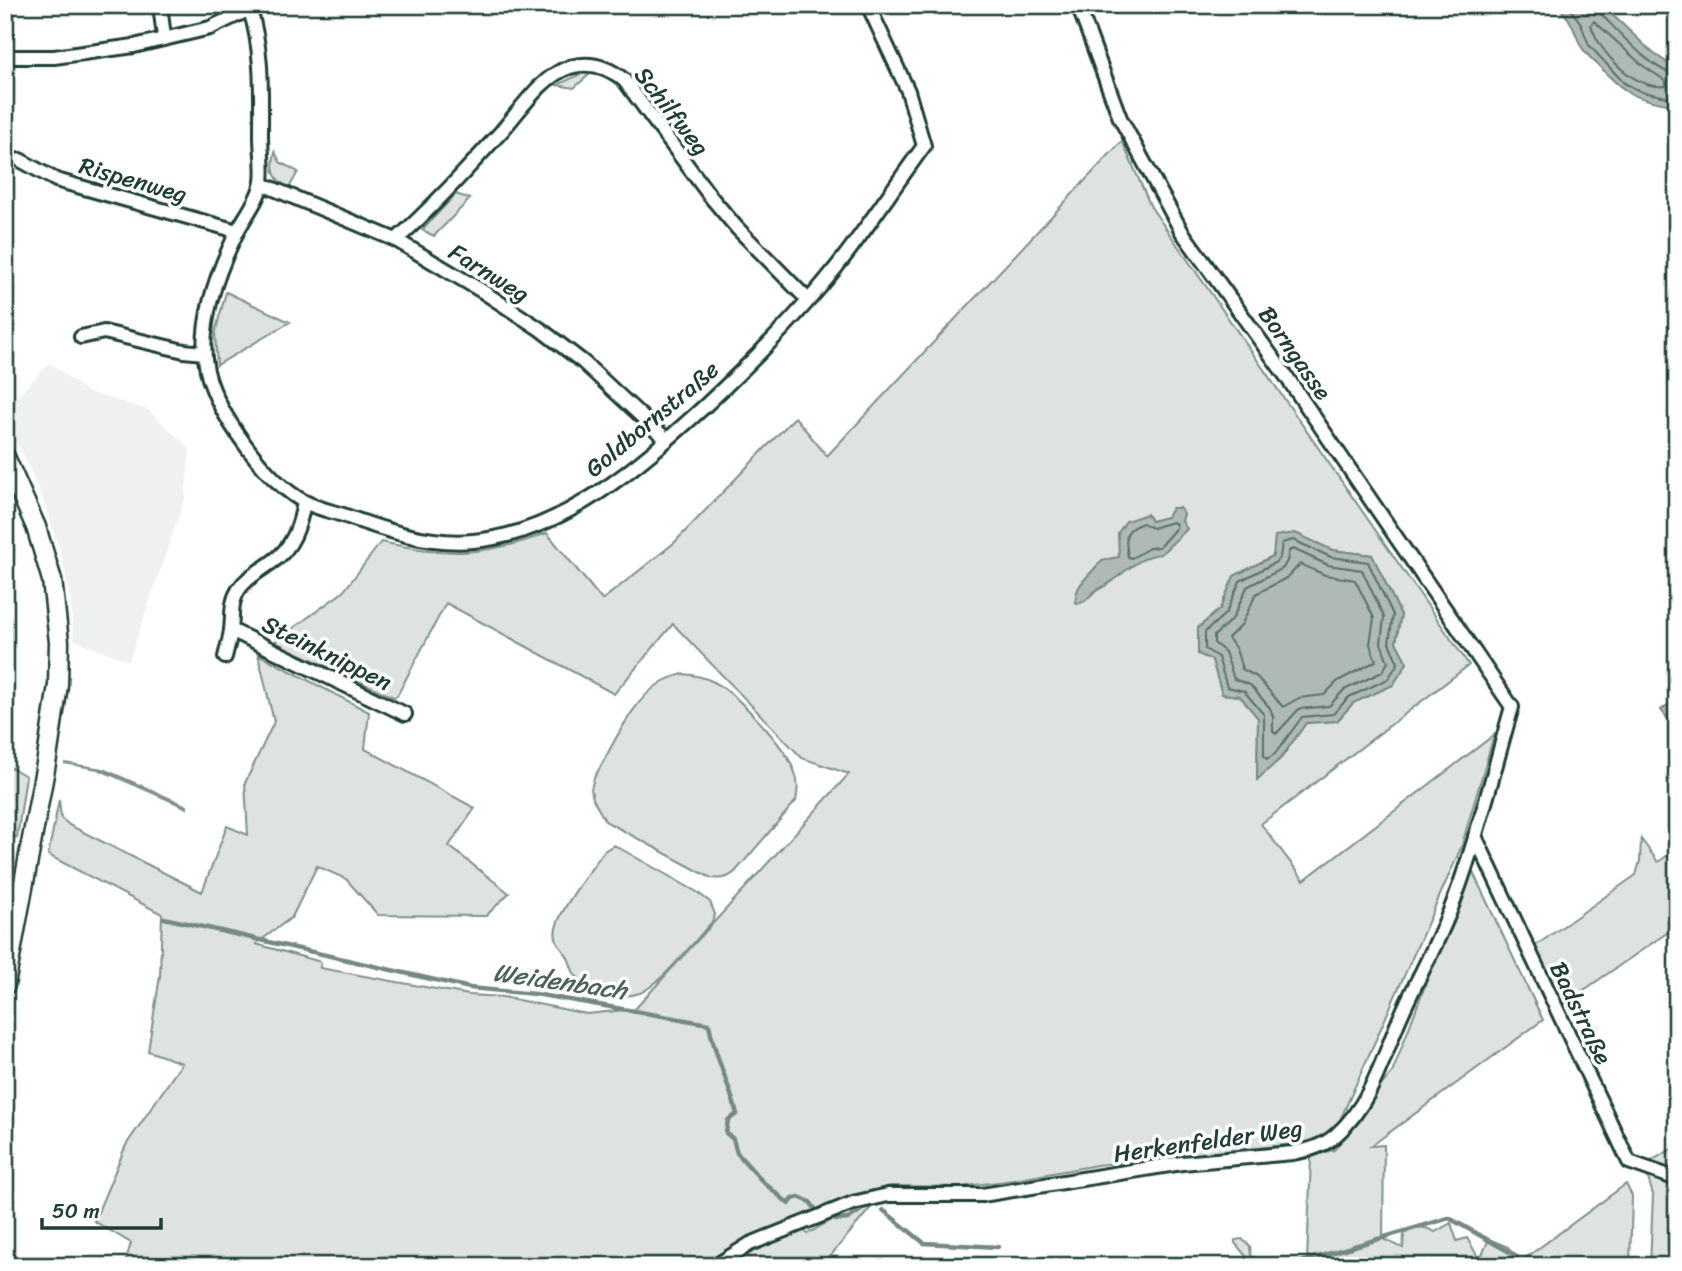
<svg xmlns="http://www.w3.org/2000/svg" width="1682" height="1271" font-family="Sriracha,sans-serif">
	<rect width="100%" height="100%" fill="#fff"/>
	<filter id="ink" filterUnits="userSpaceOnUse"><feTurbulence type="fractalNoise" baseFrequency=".0143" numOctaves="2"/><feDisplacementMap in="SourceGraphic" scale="14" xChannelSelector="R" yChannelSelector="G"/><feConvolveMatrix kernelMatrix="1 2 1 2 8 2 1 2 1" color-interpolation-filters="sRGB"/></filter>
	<g filter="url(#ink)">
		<path fill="#eef1f0" d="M50 363 87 392 148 410 190 449 185 498 129 661 74 640 70 595 60 550 44 502 23 454 5 423V409Z"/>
		<path fill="#dee3e2" stroke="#7e908b" stroke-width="2" fill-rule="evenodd" d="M581 74H590L574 88 557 85Z
			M1122 141 1151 207 1469 665 1261 824 1304 880 1494 735 1461 848 1337 1127 1315 1142 1097 1165 1014 1180 959 1187 891 1186 852 1195 837 1201 721 1255 707 1266H124L131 1243 94 1221 126 1145 182 1063 148 1051 160 976 162 914 48 855 59 800 61 818 69 825 202 892 227 826 248 835 245 783 274 722 258 654 369 712 365 749 475 808 449 846 509 893 486 916 378 915 346 879 317 866 292 917 256 944 321 962 320 968 469 995 503 997 587 1014 635 1009 849 774 802 758 673 624 614 694 446 603 397 696 393 697 274 642 343 592 381 542C446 556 485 557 547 533L602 600 674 543 795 417 827 456ZM1294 533 1332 550 1372 555 1401 615 1396 642 1407 663 1393 685 1353 703 1337 721 1306 723 1281 758 1257 778 1258 718 1240 696 1222 694 1212 660 1198 628 1220 609 1235 576 1273 556Z
			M275 152 280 162 298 172 289 188C273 180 271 169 275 152Z
			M456 194 470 199 434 236 422 230Z
			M226 292 290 322 217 365 215 333Z
			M683 674C695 675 704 677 714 682 737 694 785 746 794 770 799 781 798 790 796 801L735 872C727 879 721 879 711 878L605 821 593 799 591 789 594 778C612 748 632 699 662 682 668 678 676 676 683 674Z
			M64 763 103 769 187 806V808L98 769Z
			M5 764 26 776 17 838 5 832Z
			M1641 839 1658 862 1677 849V926L1562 1005 1535 946 1636 875 1640 861Z
			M614 845 697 892 710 902 715 914 712 922C696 939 660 985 640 993 620 1000 589 992 576 976 571 970 571 962 567 956 561 947 553 941 556 928 561 907 591 870 604 851Z
			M1470 866 1543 1020 1371 1146 1384 1145 1383 1239 1403 1248 1404 1234C1415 1227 1424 1225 1435 1232L1451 1223 1457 1241 1467 1238 1478 1257 1482 1255 1489 1239 1508 1247 1516 1265 1626 1184 1632 1196 1630 1266H1301L1307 1261 1311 1157 1324 1152 1334 1150 1361 1116 1377 1090 1392 1073Z
			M1677 1146V1266H1650L1653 1195 1644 1165Z
			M873 1205 822 1266H725C751 1250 775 1239 804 1230L807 1234 851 1209Z
			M1242 1239 1250 1246 1251 1256 1271 1266H1239L1250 1261 1235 1243V1240Z"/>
		<path fill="#afbab7" stroke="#758883" stroke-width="2" d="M1555 5H1602L1653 53 1677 69V106C1636 98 1629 98 1600 67 1594 61 1585 54 1581 46 1572 28 1573 19 1555 5Z
			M1172 508H1180L1184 514 1182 521 1187 529 1161 554C1141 555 1124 573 1108 584 1104 587 1098 589 1094 592 1087 599 1086 602 1076 604 1073 584 1092 574 1102 560L1119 557 1118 533 1126 521 1147 514 1151 521 1167 517Z
			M1295 533 1332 550 1372 555 1401 615 1396 642 1407 663 1393 685 1353 703 1337 721 1306 723 1281 758 1257 780 1258 718 1240 696 1222 694 1212 660 1198 654V628L1220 609 1234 576 1273 556 1275 536Z
			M1677 698V731L1661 710Z"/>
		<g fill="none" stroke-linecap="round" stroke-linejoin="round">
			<path stroke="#596f68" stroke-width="2" d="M1567 5 1580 22 1589 45 1624 83 1642 92 1677 99
				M1598 5 1600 13C1617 30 1653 72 1677 75
				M1594 21 1642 65 1666 81V86C1634 90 1600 53 1591 25Z
				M1172 522 1176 524V528L1159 547 1149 548 1132 558 1128 557C1126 539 1121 530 1143 523L1152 528Z
				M1293 540 1331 557 1368 562 1393 615 1389 643 1398 663 1388 679 1349 697 1333 714 1302 717 1275 754 1267 759 1264 756V715L1244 691 1227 687 1218 657 1205 649V632L1226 613 1240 581 1276 562 1280 557 1282 543Z
				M1293 549 1328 565 1362 570 1384 617 1381 643 1388 662 1382 672 1344 690 1329 706 1299 709 1276 734 1273 731V716L1270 708 1250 685 1234 679 1225 652 1214 643V636L1233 618 1247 587 1283 568 1287 561 1289 551Z
				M1300 564 1325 575 1355 580 1374 618 1370 644 1376 661 1338 681 1324 695 1299 698 1283 707 1257 677 1242 669 1236 649 1228 638 1242 624 1256 594 1288 577Z"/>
			<path stroke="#758883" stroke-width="4.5" d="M164 918 470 988 535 994 709 1024C714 1055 729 1083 737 1114L728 1120 726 1133 733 1139 737 1153 763 1182 789 1204 793 1199 799 1197 810 1202 816 1210
				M883 1210 924 1243 998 1247
				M835 1220 848 1219 860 1211
				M1287 1266 1449 1218 1515 1255 1522 1266
				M1599 1266 1628 1265"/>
			<g stroke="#1f3d34" stroke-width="18">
				<path id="street" d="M160 5 164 37
					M250 10C263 51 261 93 261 136 261 151 264 168 262 182 259 199 246 215 238 230 218 270 197 326 207 371 217 413 266 482 305 502 316 508 330 511 343 515 384 530 428 545 473 541 564 533 640 465 705 406 752 362 798 316 838 265 868 227 895 185 924 146L908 91 868 5
					M5 57H54L134 46 210 28 258 5
					M20 160 56 180 237 231
					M262 184 396 240 482 291 540 329 583 362 667 440
					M396 240C433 207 467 169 500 133 520 111 541 76 570 67 591 61 608 67 624 80L710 196 737 228 808 300
					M81 337 104 332 184 351 204 353
					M231 630 405 714
					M225 657C227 648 230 639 231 630 233 614 230 603 239 589 247 577 261 570 272 562 293 548 300 525 304 502
					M1475 836 1629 1162 1677 1179
					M715 1266 750 1244 853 1203 888 1195H982L1182 1163 1293 1153C1309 1150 1324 1146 1336 1135 1370 1105 1382 1061 1399 1020 1417 978 1441 939 1456 895 1479 833 1494 769 1512 707L1286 376 1182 232 1120 118 1078 5"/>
			</g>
			<g stroke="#1f3d34" stroke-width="23">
				<path id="secondary" d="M5 457 36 527 52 580 59 642 58 685 47 758 5 985"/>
			</g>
			<use href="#street" stroke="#fff" stroke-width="12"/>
			<use href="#secondary" stroke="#fff" stroke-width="18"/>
		</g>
	</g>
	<g text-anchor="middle" stroke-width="7" stroke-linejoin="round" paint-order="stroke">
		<g font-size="24" fill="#1f3d34" stroke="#fff">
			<text transform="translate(672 111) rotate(52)" y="8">Schilfweg</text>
			<text transform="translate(133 180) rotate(16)" y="8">Rispenweg</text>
			<text transform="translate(489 273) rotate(32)" y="8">Farnweg</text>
			<text transform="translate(1295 353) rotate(55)" y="8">Borngasse</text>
			<text transform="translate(652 419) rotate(-40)" y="8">Goldbornstraße</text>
			<text transform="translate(327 653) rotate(26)" y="8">Steinknippen</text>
			<text transform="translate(1581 1013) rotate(64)" y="8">Badstraße</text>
			<text transform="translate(1208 1141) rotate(-8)" y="8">Herkenfelder Weg</text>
		</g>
		<g font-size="26" font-style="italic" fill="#4a625b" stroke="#fff">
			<text transform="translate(560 981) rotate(8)" y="9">Weidenbach</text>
		</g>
	</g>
	<rect width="1682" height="1271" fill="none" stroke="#fff" stroke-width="28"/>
	<rect x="14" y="14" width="1654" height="1243" fill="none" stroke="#1f3d34" stroke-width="2.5" filter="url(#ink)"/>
	<path d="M42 1218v10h119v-10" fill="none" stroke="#1f3d34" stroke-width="3.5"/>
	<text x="52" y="1218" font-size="21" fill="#1f3d34" stroke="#ffffff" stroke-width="5" paint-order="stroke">50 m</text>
</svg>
